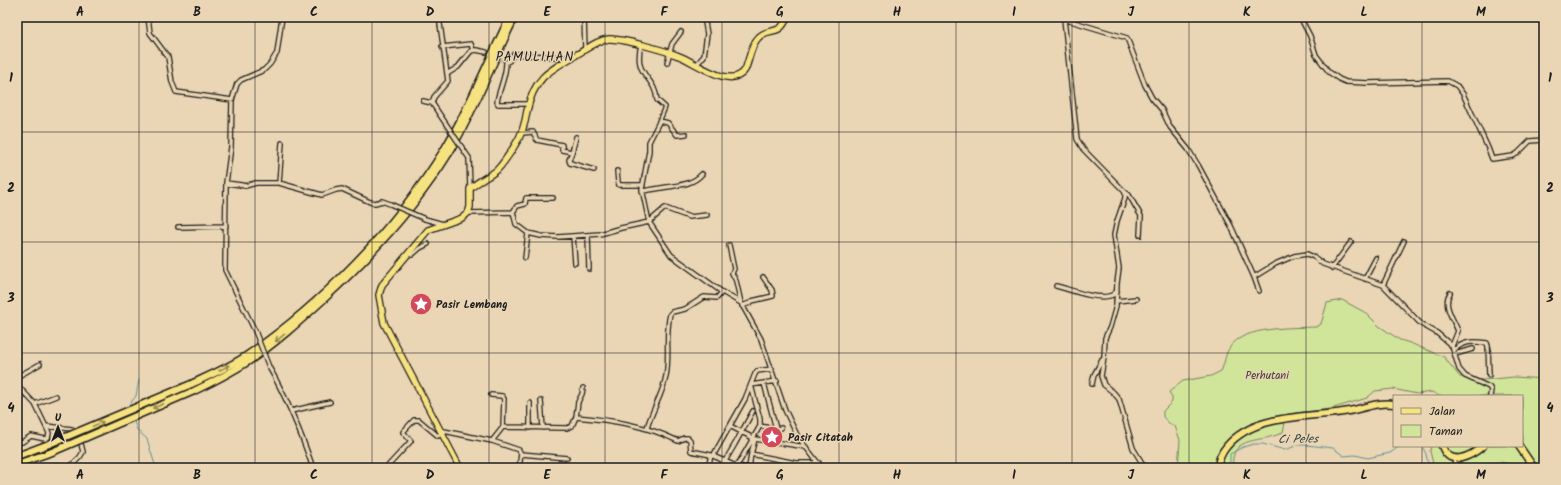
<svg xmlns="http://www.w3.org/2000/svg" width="1561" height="485" font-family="Kalam,sans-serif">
	<rect width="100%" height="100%" fill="#ead6b4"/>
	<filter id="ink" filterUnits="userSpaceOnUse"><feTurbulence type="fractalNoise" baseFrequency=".025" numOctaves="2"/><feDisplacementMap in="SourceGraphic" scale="8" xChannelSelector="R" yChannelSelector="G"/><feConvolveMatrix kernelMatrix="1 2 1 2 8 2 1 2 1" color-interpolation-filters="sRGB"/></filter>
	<g filter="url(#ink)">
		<path fill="#d0e59a" stroke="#76805b" d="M1342 300 1366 313 1379 326 1400 340 1410 343 1444 357 1460 377 1483 380 1514 377 1544 379V468H1510L1507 464 1503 463 1494 468H1434L1430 451 1431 446H1522V396H1439L1432 392 1417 394 1393 389 1375 391 1367 398 1330 409 1287 414 1283 432C1264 444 1229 433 1233 468H1178L1180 440 1175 426 1170 424 1163 417V411L1172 402V397L1169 392 1183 381 1211 376 1221 371C1225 363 1225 354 1230 347 1244 326 1293 328 1316 327L1321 324 1327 303Z"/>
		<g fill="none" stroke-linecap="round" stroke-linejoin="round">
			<path stroke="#5f9095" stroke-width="1" d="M129 408 128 406 136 396 139 380
				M134 421 137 430 147 439 156 468
				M1422 446 1426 454 1429 468
				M1230 468V454L1243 447 1254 444H1263L1285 450 1298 445H1306L1333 448 1344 456 1355 455 1368 458 1390 453 1400 446
				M1483 468C1491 461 1503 460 1513 466V468"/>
			<path stroke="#c1b196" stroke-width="3.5" stroke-dasharray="3.5 2" stroke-linecap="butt" d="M486 52 505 62"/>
			<g stroke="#1c1c1c" stroke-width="6">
				<path id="minor" d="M148 17 150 33 168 57 172 82 176 92 232 100
					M439 17 448 81 434 97 432 103 442 118
					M584 17 585 50
					M1064 17V19L1127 38 1145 85 1152 98 1162 110 1170 127 1188 149 1198 165 1231 226 1254 277 1275 264 1294 256 1307 254 1314 257 1323 264 1383 285 1421 324 1437 333 1452 346
					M1300 17 1310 36 1316 55 1329 72 1339 79 1346 82 1368 83 1448 81 1457 86 1463 94 1488 148 1492 159 1513 156 1518 153 1530 141 1544 140
					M1064 19 1077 139 1083 149 1125 192V198L1117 221 1114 235 1119 268 1117 283 1116 306 1110 327 1105 338 1104 358 1101 376 1104 385 1113 392 1119 399 1133 448 1145 468
					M641 45C633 77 655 75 657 100L665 107 658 124 649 142V151L642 189 649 222 671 255 722 292 741 303 761 339 785 410 798 437 822 468
					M442 47 471 44 473 50
					M506 62 509 61 514 54 571 58
					M506 63C506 77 499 89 497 102L498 104H529
					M667 63 672 44 681 32
					M696 65 704 56 707 34 704 17
					M447 74 458 67 471 51 476 50 486 52
					M423 101 432 103
					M660 121 668 123 677 135 686 134
					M522 133 533 132 537 140 562 145V150L572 152 569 160 570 163 594 170
					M572 152 576 137
					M469 158 470 189
					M617 171 618 182 619 185H643
					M226 183 241 185 245 186 256 183H279L322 195 336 190 342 189 370 202 375 203 382 201 390 204
					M279 183 282 143
					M642 191C649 190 655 189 661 188 677 185 691 186 702 174
					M1125 192 1129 195 1141 216 1140 235
					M513 212 517 206 525 204 526 198H553
					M468 213 513 212 516 224 528 233 541 236 558 237 600 234 621 228 649 222 665 208 689 217 707 215
					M425 219 443 224
					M178 227 226 226
					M588 235 589 269
					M573 236 575 263
					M729 245 734 269 732 273 736 281 741 303
					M409 254 412 255 420 248 428 244
					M525 258 528 233
					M1332 268 1351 242
					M1254 277 1259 291
					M1365 279 1376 258
					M1383 285 1404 241
					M1056 286C1069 289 1096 300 1109 296 1113 296 1115 293 1117 291
					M1450 293C1442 305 1454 320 1458 331L1452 346 1459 369 1465 376 1489 387 1491 390 1490 396
					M1116 301 1136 299
					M742 306 750 303 752 301 773 296 772 290 763 277
					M255 331 225 270 226 183 231 147 232 100 237 84 241 80 264 70 270 64 277 53 282 17
					M1454 350C1464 341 1473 341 1487 343L1488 346 1489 375
					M1455 354 1473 349
					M269 367C288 400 301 433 313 468
					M17 377 40 364
					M777 381 751 385 760 419V426L776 429 781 428
					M764 383 776 429
					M1092 384 1094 375 1102 360
					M17 385 35 404 49 433 48 438 45 439 31 436 22 442H17
					M491 395 502 396 504 399 503 427
					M541 401 543 428
					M35 404 56 396
					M291 411 330 402
					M576 417 578 402 582 394 583 388
					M46 426 72 429 78 431 83 452 80 457 69 468
					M730 426 755 439 806 447
					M530 428V403
					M647 428C652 410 663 394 666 376 670 356 665 335 670 314L672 312 685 309 704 297 717 298 722 292
					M439 430 492 441 503 427 567 428 572 426 576 417C611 420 646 425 678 441L684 438H688L690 440 691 451 711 455
					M492 441 519 450 521 454 567 458
					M751 454 755 439
					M713 456 736 466 740 461 760 426
					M725 461 735 444 753 411
					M735 466 748 468
					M48 468 57 465 68 468
					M386 468 411 441 403 432 414 420H419L438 436 441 434
					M519 468 521 454
					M708 468 711 455 713 456 745 399 755 374 757 371 772 369
					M722 468 723 461
					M749 468 751 454 796 463H819
					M1454 468 1455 458"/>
			</g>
			<g stroke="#1c1c1c" stroke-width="8">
				<path id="primary" d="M460 468 384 323 379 295 382 285 428 230 462 218 468 213 470 207V189C477 181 489 177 497 170 504 163 510 153 515 145 522 135 525 124 527 111 534 78 548 71 576 55 587 49 597 40 609 39 621 38 666 51 679 56 694 61 731 91 745 70 749 61 751 45 758 38 768 26 780 38 787 17"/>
			</g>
			<g stroke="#1c1c1c" stroke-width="9">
				<path id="trunk" d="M1442 446C1450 468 1471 456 1483 446
					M1519 446 1534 468
					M1218 468C1218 459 1221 453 1227 446 1254 414 1305 418 1343 412 1359 410 1378 401 1394 404"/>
			</g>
			<g stroke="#1c1c1c" stroke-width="9">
				<path id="motorway" d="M189 385C208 376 228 368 246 356 321 305 396 228 444 150 470 107 488 61 510 17
					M194 391C213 382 232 372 249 361 276 343 300 321 324 299 371 256 415 208 449 153 475 110 492 62 515 17
					M17 456 49 444
					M17 464 52 452"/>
			</g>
			<use href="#minor" stroke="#ead6b4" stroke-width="3.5"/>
			<use href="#primary" stroke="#f7e281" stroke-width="5.5"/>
			<use href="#trunk" stroke="#f7e281" stroke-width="6"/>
			<use href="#motorway" stroke="#f7e281" stroke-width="6"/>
			<g stroke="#1c1c1c" stroke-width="6" stroke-linecap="butt">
				<path id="minor-bridge" d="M442 118 469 158
					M390 204 425 219
					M255 331 269 367"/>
			</g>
			<g stroke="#1c1c1c" stroke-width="9" stroke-linecap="butt">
				<path id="motorway-bridge" d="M49 444 189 385
					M52 452 194 391"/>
			</g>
			<use href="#minor-bridge" stroke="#ead6b4" stroke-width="3.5"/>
			<use href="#motorway-bridge" stroke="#f7e281" stroke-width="6"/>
		</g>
		<defs><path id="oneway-shaft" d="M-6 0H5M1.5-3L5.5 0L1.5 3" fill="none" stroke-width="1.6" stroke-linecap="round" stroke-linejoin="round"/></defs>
		<g stroke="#948954">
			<use href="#oneway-shaft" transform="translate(280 338) rotate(141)"/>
			<use href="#oneway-shaft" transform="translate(224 368) rotate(-29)"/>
			<use href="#oneway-shaft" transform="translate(158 406) rotate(157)"/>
			<use href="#oneway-shaft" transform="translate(98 424) rotate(-23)"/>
		</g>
	</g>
	<path fill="none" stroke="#1c1c1c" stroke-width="1" stroke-opacity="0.55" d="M139 17V468M255 17V468M372 17V468M489 17V468M605 17V468M722 17V468M839 17V468M956 17V468M1072 17V468M1189 17V468M1306 17V468M1422 17V396M17 132H1544M17 242H1544M17 353H1544M1422 446V468"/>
	<defs>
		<g id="sight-disc" transform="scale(1.15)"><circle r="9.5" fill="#d1495b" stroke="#ead6b4"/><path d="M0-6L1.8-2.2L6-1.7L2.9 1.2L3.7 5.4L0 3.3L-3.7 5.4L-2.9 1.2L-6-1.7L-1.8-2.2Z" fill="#fff"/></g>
	</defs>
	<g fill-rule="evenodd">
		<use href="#sight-disc" x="421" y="304"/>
		<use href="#sight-disc" x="772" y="437"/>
	</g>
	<g text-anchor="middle" stroke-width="3" stroke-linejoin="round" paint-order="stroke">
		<g font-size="11" font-weight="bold" fill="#1c1c1c" stroke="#ead6b4" text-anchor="start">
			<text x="436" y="308">Pasir Lembang</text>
			<text x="788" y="441">Pasir Citatah</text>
		</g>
		<g font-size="11" fill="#404435" stroke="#ead6b4">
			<text x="1267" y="379">Perhutani</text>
		</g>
		<g font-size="12" font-style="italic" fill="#324344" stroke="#ead6b4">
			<text transform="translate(1298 439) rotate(-1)" y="4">Ci Peles</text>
		</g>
		<g font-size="13" letter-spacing="1" fill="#1c1c1c" stroke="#ead6b4">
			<text x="535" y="61">PAMULIHAN</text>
		</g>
	</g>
	<rect width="1561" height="485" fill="none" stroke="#ead6b4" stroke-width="44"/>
	<rect x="1393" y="395" width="130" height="52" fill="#ead6b4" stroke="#988c77"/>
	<rect x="1401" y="408" width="20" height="6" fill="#f7e281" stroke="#988c77"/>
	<text x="1429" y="415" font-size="12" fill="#1c1c1c">Jalan</text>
	<rect x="1401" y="425" width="20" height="12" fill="#d0e59a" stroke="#988c77"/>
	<text x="1429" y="435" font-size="12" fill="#1c1c1c">Taman</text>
	<g transform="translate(58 427)" stroke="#ead6b4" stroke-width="3" paint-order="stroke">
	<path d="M0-3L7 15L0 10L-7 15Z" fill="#1c1c1c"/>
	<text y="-6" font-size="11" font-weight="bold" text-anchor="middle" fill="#1c1c1c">U</text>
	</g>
	<rect x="22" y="22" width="1517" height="441" fill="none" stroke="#1c1c1c" stroke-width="1.5"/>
	<g font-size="13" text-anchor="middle" font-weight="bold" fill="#1c1c1c">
		<text x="80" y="16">A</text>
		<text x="197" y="16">B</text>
		<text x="314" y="16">C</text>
		<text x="430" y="16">D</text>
		<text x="547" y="16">E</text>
		<text x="664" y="16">F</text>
		<text x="780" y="16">G</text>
		<text x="897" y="16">H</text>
		<text x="1014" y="16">I</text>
		<text x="1131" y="16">J</text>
		<text x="1247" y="16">K</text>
		<text x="1364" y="16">L</text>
		<text x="1481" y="16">M</text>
		<text x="11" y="82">1</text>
		<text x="1550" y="82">1</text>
		<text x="11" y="192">2</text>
		<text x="1550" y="192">2</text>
		<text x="11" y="302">3</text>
		<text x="1550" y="302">3</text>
		<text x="11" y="412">4</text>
		<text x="1550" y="412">4</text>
		<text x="80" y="479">A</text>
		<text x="197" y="479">B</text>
		<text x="314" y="479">C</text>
		<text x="430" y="479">D</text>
		<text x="547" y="479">E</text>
		<text x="664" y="479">F</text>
		<text x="780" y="479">G</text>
		<text x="897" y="479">H</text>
		<text x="1014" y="479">I</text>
		<text x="1131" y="479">J</text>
		<text x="1247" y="479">K</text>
		<text x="1364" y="479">L</text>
		<text x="1481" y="479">M</text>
	</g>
</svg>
